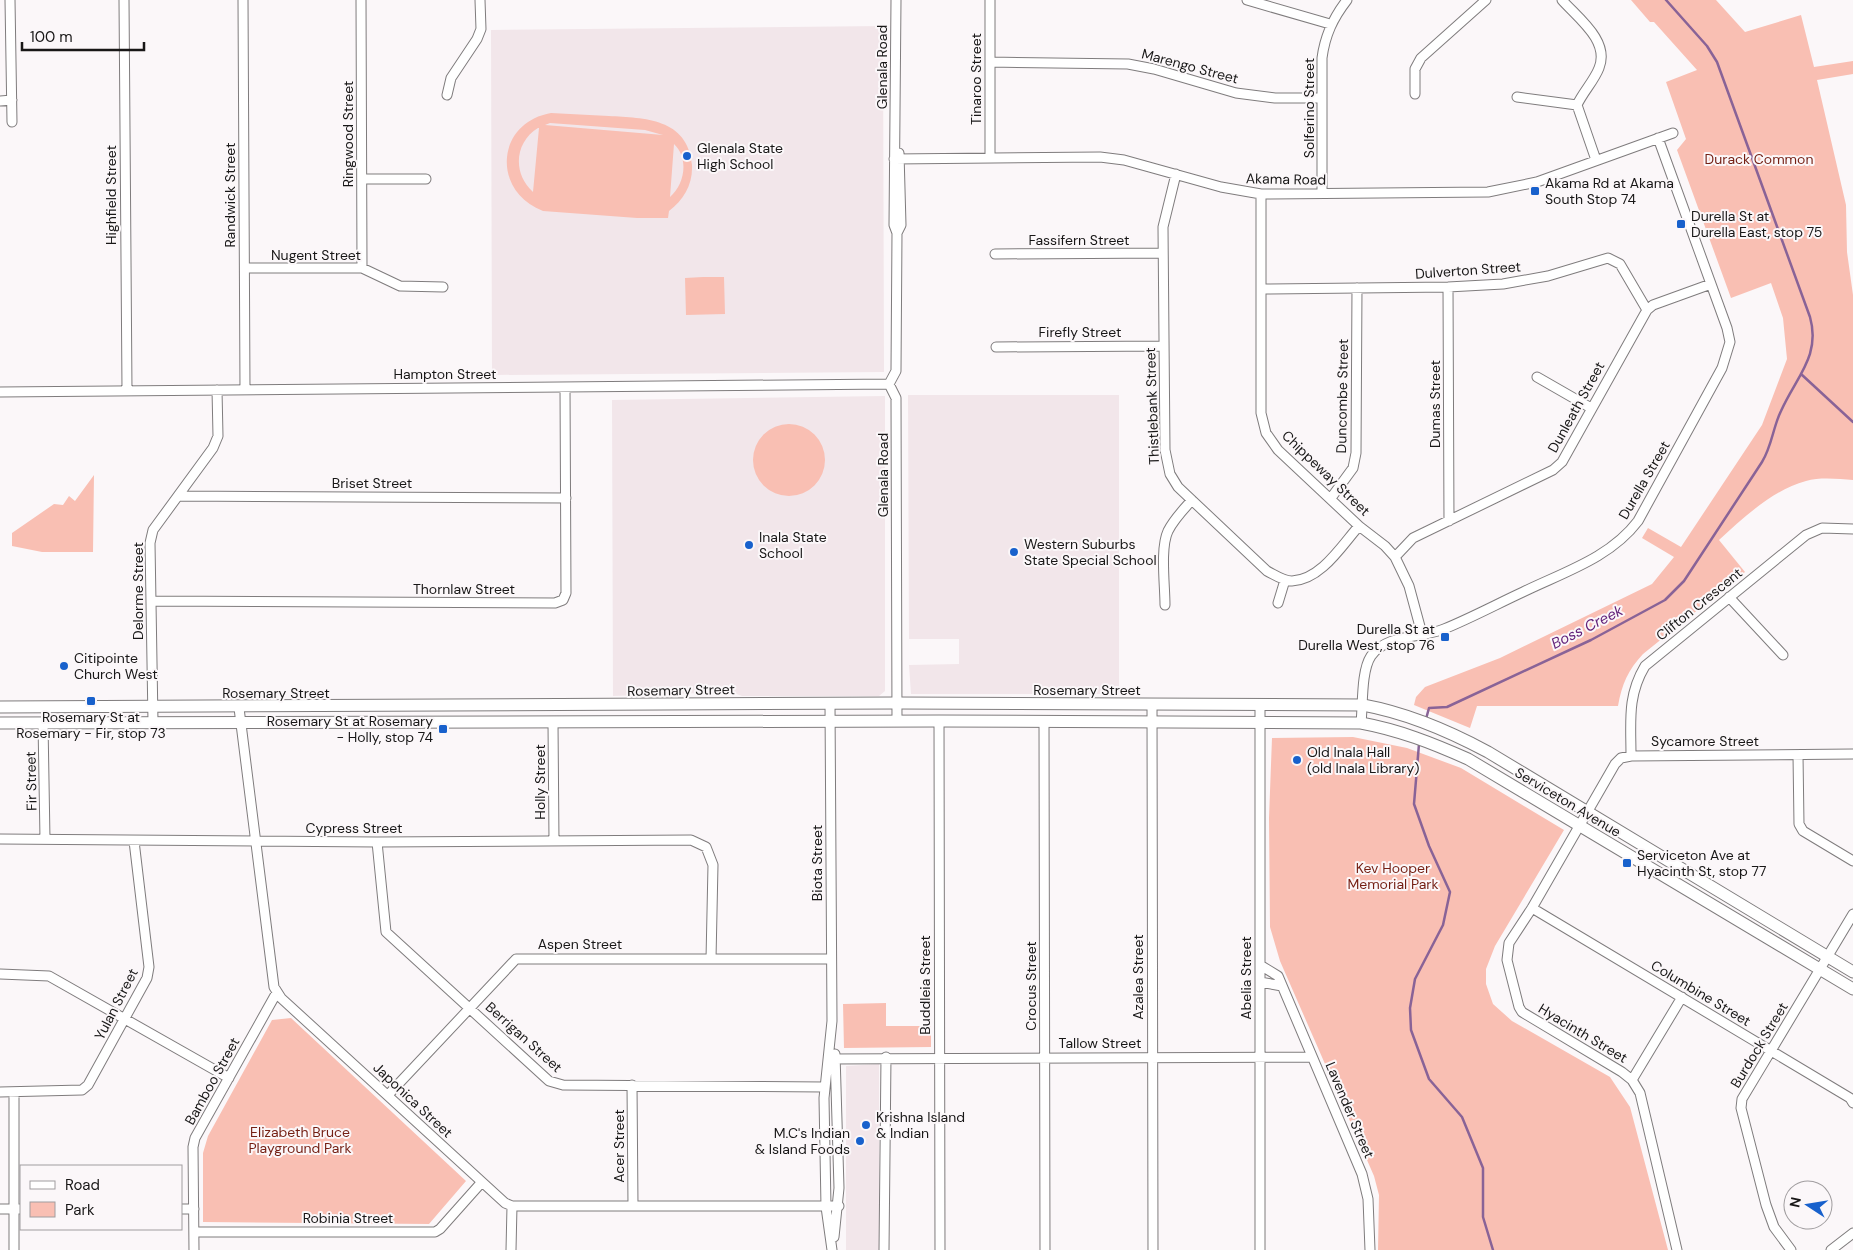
<svg xmlns="http://www.w3.org/2000/svg" width="1853" height="1250" font-family="'DM Sans',sans-serif">
	<rect width="100%" height="100%" fill="#fbf7f9"/>
	<path fill="#f2e6ea" d="M883 26 884 372 492 375 491 30Z
		M908 395H1119V694H911L909 665 959 664V639H909Z
		M885 396V691L879 696H742L731 692 613 696 612 400Z
		M879 1064V1250H846V1066Z"/>
	<path fill="#f9bfb3" fill-rule="evenodd" d="M1631 0H1716L1745 32 1801 15 1814 67 1853 61V74L1817 80 1846 205 1847 252 1853 295V480C1839 479 1820 477 1806 481 1773 490 1744 517 1719 540L1745 572 1643 654C1628 670 1622 684 1618 706H1477L1470 728 1414 705 1416 697 1425 687 1500 658 1652 584 1674 557 1642 538 1648 528 1681 547 1762 425 1787 359 1783 318 1771 283 1731 298 1677 150 1686 139 1666 82 1697 70 1654 22H1650Z
		M551 113C570 114 589 115 609 116 644 118 688 118 692 165 693 184 684 200 669 211L668 218H637L543 211C492 192 495 123 551 113ZM550 123 645 130 663 135 545 125ZM538 128H539L533 192C512 173 515 142 538 128ZM674 144C689 158 685 184 670 197Z
		M703 277H724L725 314 686 315 685 278Z
		M753 460a36 36 0 1 1 72 0a36 36 0 1 1-72 0Z
		M94 475 93 552H42L12 546V533L54 504 63 505 69 496 75 501Z
		M1353 737 1407 748 1461 768 1564 830 1495 946 1486 969V984L1493 1004 1512 1021 1610 1077 1630 1107 1668 1250H1378L1379 1195 1374 1176 1280 961 1270 927 1269 818 1272 738Z
		M886 1003V1026H931V1047L844 1048 843 1004Z
		M291 1018 466 1181 429 1224 203 1222V1153L208 1136 272 1020Z"/>
	<g fill="none" stroke-linecap="round" stroke-linejoin="round">
		<path stroke="#896397" stroke-width="2.5" d="M1801 374 1853 422
			M1426 719 1429 708 1447 707 1591 640 1665 600 1684 581 1762 462C1772 446 1773 427 1781 411 1796 377 1821 356 1810 317L1717 62 1707 46 1666 0
			M1419 744 1414 804 1429 846 1450 892 1443 925 1415 979 1410 1008 1411 1030 1429 1079 1462 1117 1483 1168V1217L1493 1250"/>
		<g stroke="#7f7c7d" stroke-width="11">
			<path id="minor" d="M10 0 12 122
				M124 0 127 390
				M243 0 245 389
				M361 0 362 268
				M896 0C896 75 894 150 894 225L897 233 896 371 889 384 896 398 897 721
				M990 0V157
				M1247 0 1330 24
				M1562 0C1578 18 1610 41 1599 68 1594 81 1583 92 1577 105L1596 160
				M990 62 1128 64 1154 69 1236 93 1275 98H1322
				M1415 94V69L1421 58 1486 0
				M447 95 451 78 477 39 481 29 480 0
				M1517 97 1577 105
				M0 101 12 100
				M894 159 1100 157 1124 160 1221 187 1261 194 1488 192 1537 182 1673 133
				M1176 174 1163 227 1165 450 1170 474 1178 487 1267 571C1275 575 1283 581 1292 581 1321 580 1342 545 1359 526
				M362 179H426
				M1322 193V58C1325 35 1333 18 1347 0
				M1261 194V413L1266 433 1278 450 1359 526 1385 546 1395 557 1409 586 1422 634
				M897 233 901 225 899 153
				M995 254 1163 253
				M245 268H362L400 286 443 287
				M1448 287 1449 521
				M1261 289 1448 287 1503 284 1548 276 1608 258 1620 264 1647 310
				M996 347 1163 346
				M1537 377 1591 408
				M0 392 889 384
				M178 496 566 498
				M1331 498 1353 468 1356 453 1357 288
				M1395 557 1413 538 1553 470 1562 462 1647 310 1653 305 1711 284
				M1729 597 1783 655
				M151 601 555 603 563 600 566 593 565 387
				M1278 603 1285 580
				M1165 605C1165 585 1160 548 1168 531 1174 519 1183 510 1192 500
				M830 704 832 1021 824 1098 826 1207 832 1250
				M1152 705 1153 1250
				M1260 705V1250
				M239 708 274 987 281 998 505 1203 512 1206H839
				M939 721 940 1250
				M153 722 150 543 153 530 213 448 218 436 217 390
				M1044 722 1045 1250
				M43 723 45 839
				M553 723 554 841
				M1361 723C1363 705 1361 671 1371 656 1386 634 1422 638 1444 629 1471 618 1497 604 1523 592 1564 572 1610 558 1638 521L1722 368 1730 342 1727 328 1658 138
				M1798 755 1799 824 1803 831 1853 861
				M1631 756C1631 722 1627 696 1645 666L1806 535 1822 528 1853 529
				M0 839 377 842 691 840 706 847 713 865 711 959
				M377 842 386 932 549 1081 563 1085 824 1087
				M1532 908 1850 1098 1853 1103
				M1260 965 1278 976 1362 1174 1368 1199 1370 1250
				M0 974 49 976 229 1078
				M1260 982 1282 986
				M829 1059 1312 1057
				M1632 1080 1682 997
				M632 1085 633 1206
				M0 1092 82 1090 88 1085 147 978 149 967 134 841
				M388 1095 516 959H831
				M0 1209H21
				M181 1209H194
				M194 1232H435L440 1229 481 1183
				M834 1237 839 1188 835 1054
				M14 1250V1092
				M194 1250 193 1147 195 1138 277 992
				M511 1250 512 1206
				M884 1250 886 1057
				M1677 1250 1640 1093 1632 1080 1622 1072 1522 1012 1519 1007 1507 960 1509 943 1532 908 1615 764 1621 758 1631 756 1853 754
				M1791 1250 1774 1227 1766 1205 1741 1108 1742 1099 1853 914
				M1831 1250 1853 1233"/>
		</g>
		<g stroke="#7f7c7d" stroke-width="13">
			<path id="major" d="M0 707 897 703 1363 705C1407 713 1449 731 1488 752L1853 972
				M0 723 939 721 1361 723C1399 730 1432 743 1468 759L1853 989"/>
		</g>
		<use href="#minor" stroke="#fff" stroke-width="9"/>
		<use href="#major" stroke="#fff" stroke-width="11"/>
	</g>
	<g fill="#1861cc" stroke="#fbf7f9" stroke-width="2">
		<circle cx="687" cy="156" r="5"/>
		<rect x="1530" y="186" width="10" height="10" rx="2.5"/>
		<rect x="1676" y="219" width="10" height="10" rx="2.5"/>
		<circle cx="749" cy="545" r="5"/>
		<circle cx="1014" cy="552" r="5"/>
		<rect x="1440" y="632" width="10" height="10" rx="2.5"/>
		<circle cx="64" cy="666" r="5"/>
		<rect x="86" y="696" width="10" height="10" rx="2.5"/>
		<rect x="438" y="724" width="10" height="10" rx="2.5"/>
		<circle cx="1297" cy="760" r="5"/>
		<rect x="1622" y="858" width="10" height="10" rx="2.5"/>
		<circle cx="866" cy="1125" r="5"/>
		<circle cx="860" cy="1141" r="5"/>
	</g>
	<g text-anchor="middle" stroke-width="4" stroke-linejoin="round" paint-order="stroke">
		<g font-size="14" fill="#181717" stroke="#fbf7f9">
			<text transform="translate(1190 66) rotate(15)" y="5">Marengo Street</text>
			<text transform="translate(882 67) rotate(-90)" y="5">Glenala Road</text>
			<text transform="translate(976 79) rotate(-90)" y="5">Tinaroo Street</text>
			<text transform="translate(1309 108) rotate(-90)" y="5">Solferino Street</text>
			<text transform="translate(348 134) rotate(-90)" y="5">Ringwood Street</text>
			<text transform="translate(1286 179) rotate(1)" y="5">Akama Road</text>
			<text transform="translate(111 195) rotate(-90)" y="5">Highfield Street</text>
			<text transform="translate(230 195) rotate(-90)" y="5">Randwick Street</text>
			<text x="1079" y="245">Fassifern Street</text>
			<text x="316" y="260">Nugent Street</text>
			<text transform="translate(1468 270) rotate(-4)" y="5">Dulverton Street</text>
			<text x="1080" y="337">Firefly Street</text>
			<text x="445" y="379">Hampton Street</text>
			<text transform="translate(1342 396) rotate(-89)" y="5">Duncombe Street</text>
			<text transform="translate(1435 404) rotate(-90)" y="5">Dumas Street</text>
			<text transform="translate(1152 406) rotate(-92)" y="5">Thistlebank Street</text>
			<text transform="translate(1576 407) rotate(-61)" y="5">Dunleath Street</text>
			<text transform="translate(1326 473) rotate(44)" y="5">Chippeway Street</text>
			<text transform="translate(883 475) rotate(-90)" y="5">Glenala Road</text>
			<text transform="translate(1644 480) rotate(-60)" y="5">Durella Street</text>
			<text x="372" y="488">Briset Street</text>
			<text x="464" y="594">Thornlaw Street</text>
			<text transform="translate(138 591) rotate(-90)" y="5">Delorme Street</text>
			<text transform="translate(1699 604) rotate(-39)" y="5">Clifton Crescent</text>
			<text transform="translate(681 690) rotate(-1)" y="5">Rosemary Street</text>
			<text x="1087" y="695">Rosemary Street</text>
			<text x="276" y="698">Rosemary Street</text>
			<text x="1705" y="746">Sycamore Street</text>
			<text transform="translate(31 781) rotate(-91)" y="5">Fir Street</text>
			<text transform="translate(540 782) rotate(-90)" y="5">Holly Street</text>
			<text transform="translate(1568 802) rotate(31)" y="5">Serviceton Avenue</text>
			<text x="354" y="833">Cypress Street</text>
			<text transform="translate(817 863) rotate(-90)" y="5">Biota Street</text>
			<text x="580" y="949">Aspen Street</text>
			<text transform="translate(1138 977) rotate(-90)" y="5">Azalea Street</text>
			<text transform="translate(1246 978) rotate(-90)" y="5">Abelia Street</text>
			<text transform="translate(925 985) rotate(-90)" y="5">Buddleia Street</text>
			<text transform="translate(1031 986) rotate(-90)" y="5">Crocus Street</text>
			<text transform="translate(1701 993) rotate(31)" y="5">Columbine Street</text>
			<text transform="translate(116 1004) rotate(-63)" y="5">Yulan Street</text>
			<text transform="translate(1583 1033) rotate(31)" y="5">Hyacinth Street</text>
			<text transform="translate(524 1037) rotate(42)" y="5">Berrigan Street</text>
			<text x="1100" y="1048">Tallow Street</text>
			<text transform="translate(1759 1045) rotate(-59)" y="5">Burdock Street</text>
			<text transform="translate(212 1081) rotate(-61)" y="5">Bamboo Street</text>
			<text transform="translate(413 1100) rotate(43)" y="5">Japonica Street</text>
			<text transform="translate(1350 1110) rotate(67)" y="5">Lavender Street</text>
			<text transform="translate(619 1146) rotate(-90)" y="5">Acer Street</text>
			<text x="348" y="1223">Robinia Street</text>
		</g>
		<g font-size="14" fill="#181717" stroke="#fbf7f9" text-anchor="start">
			<text x="697" y="153">Glenala State<tspan x="697" dy="16">High School</tspan></text>
			<text x="1545" y="188">Akama Rd at Akama<tspan x="1545" dy="16">South Stop 74</tspan></text>
			<text x="1691" y="221">Durella St at<tspan x="1691" dy="16">Durella East, stop 75</tspan></text>
			<text x="759" y="542">Inala State<tspan x="759" dy="16">School</tspan></text>
			<text x="1024" y="549">Western Suburbs<tspan x="1024" dy="16">State Special School</tspan></text>
			<text x="1435" y="634" text-anchor="end">Durella St at<tspan x="1435" dy="16">Durella West, stop 76</tspan></text>
			<text x="74" y="663">Citipointe<tspan x="74" dy="16">Church West</tspan></text>
			<text x="91" y="722" text-anchor="middle">Rosemary St at<tspan x="91" dy="16">Rosemary - Fir, stop 73</tspan></text>
			<text x="433" y="726" text-anchor="end">Rosemary St at Rosemary<tspan x="433" dy="16">- Holly, stop 74</tspan></text>
			<text x="1307" y="757">Old Inala Hall<tspan x="1307" dy="16">(old Inala Library)</tspan></text>
			<text x="1637" y="860">Serviceton Ave at<tspan x="1637" dy="16">Hyacinth St, stop 77</tspan></text>
			<text x="876" y="1122">Krishna Island<tspan x="876" dy="16">&amp; Indian</tspan></text>
			<text x="850" y="1138" text-anchor="end">M.C's Indian<tspan x="850" dy="16">&amp; Island Foods</tspan></text>
		</g>
		<g font-size="14" fill="#741f13" stroke="#fbf7f9">
			<text x="1759" y="164">Durack Common</text>
			<text x="1393" y="873">Kev Hooper<tspan x="1393" dy="16">Memorial Park</tspan></text>
			<text x="300" y="1137">Elizabeth Bruce<tspan x="300" dy="16">Playground Park</tspan></text>
		</g>
		<g font-size="15" font-style="italic" fill="#62217a" stroke="#fbf7f9">
			<text transform="translate(1587 627) rotate(-27)" y="5">Boss Creek</text>
		</g>
	</g>
	<rect x="20" y="1165" width="162" height="65" fill="#fbf7f9" stroke="#a09d9f"/>
	<rect x="30" y="1181" width="25" height="8" fill="#ffffff" stroke="#a09d9f"/>
	<text x="65" y="1190" font-size="15" fill="#181717">Road</text>
	<rect x="30" y="1202" width="25" height="15" fill="#f9bfb3" stroke="#a09d9f"/>
	<text x="65" y="1215" font-size="15" fill="#181717">Park</text>
	<g transform="translate(1808 1205) rotate(282)"><circle r="24" fill="#fbf7f9" stroke="#a09d9f"/>
	<path d="M0-4L9 19L0 12L-9 19Z" fill="#1861cc"/>
	<text y="-8" font-size="14" font-weight="bold" text-anchor="middle" fill="#181717">N</text>
	</g>
	<path d="M22 42v8h122v-8" fill="none" stroke="#181717" stroke-width="2.5"/>
	<text x="30" y="42" font-size="15" fill="#181717" stroke="#fbf7f9" stroke-width="4" paint-order="stroke">100 m</text>
</svg>
